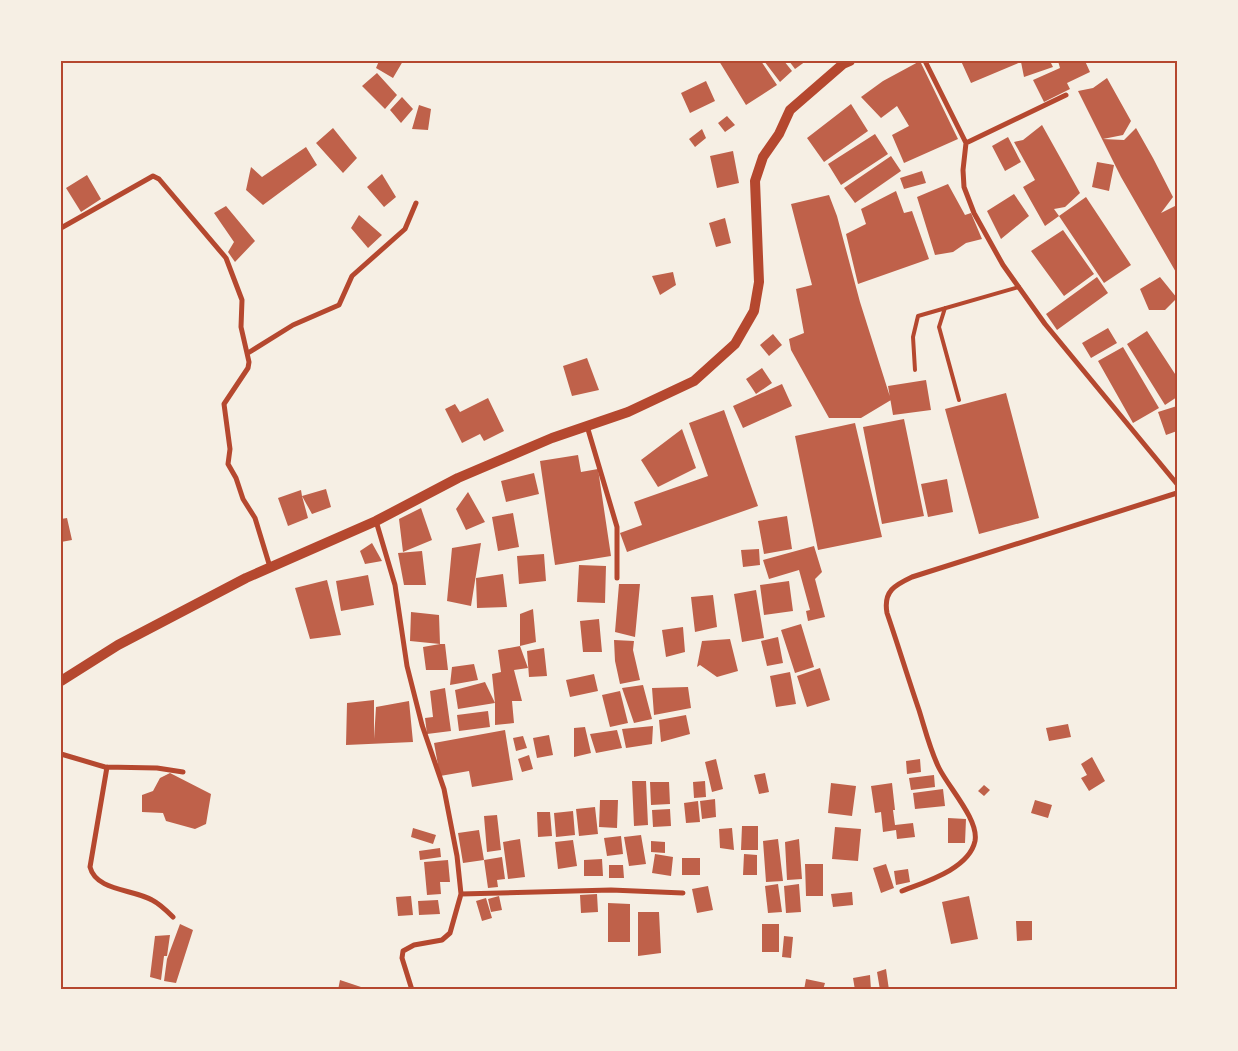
<svg xmlns="http://www.w3.org/2000/svg" width="1238" height="1051" font-family="Rubik,sans-serif">
	<rect width="100%" height="100%" fill="#f6efe4"/>
	<path fill="#bf614a" d="M379 61H403L393 78 376 68Z
		M719 61H761L777 85 746 105Z
		M764 61H784L792 71 780 82Z
		M789 61H806L795 69Z
		M920 61 958 139 904 163 892 135 909 126 897 106 881 118 861 97 883 81Z
		M961 61H1050L1053 67 1024 77 1021 62 971 83Z
		M1058 61H1085L1090 72 1067 83 1070 89 1044 102 1033 80 1060 68Z
		M377 73 397 95 385 109 362 86Z
		M1107 78 1131 121 1123 135 1103 139 1124 140 1136 128 1153 158 1173 197 1161 213 1177 205V274L1121 177 1078 91 1093 88Z
		M706 81 715 101 690 113 681 93Z
		M402 97 413 109 401 123 390 110Z
		M851 104 868 131 824 162 807 138Z
		M419 105 431 109 428 130 412 129Z
		M727 116 735 125 725 132 718 123Z
		M1042 125 1080 193 1065 207 1054 209 1059 216 1086 197 1131 265 1104 283 1059 216 1045 226 1023 187 1035 180 1014 142 1023 140Z
		M333 128 357 158 343 173 316 143Z
		M702 129 706 138 695 147 689 139Z
		M875 134 888 154 841 185 828 164Z
		M1008 137 1021 162 1005 171 992 146Z
		M306 147 317 165 263 205 246 190 251 167 262 177Z
		M733 151 739 183 717 188 710 156Z
		M891 156 901 171 855 203 844 188Z
		M1097 162 1114 165 1109 191 1092 187Z
		M922 171 926 183 904 189 900 178Z
		M382 174 396 197 384 207 367 187Z
		M87 175 101 199 81 212 66 188Z
		M948 184 965 215 971 213 982 239 966 243 953 252 935 255 917 197Z
		M896 191 904 213 912 211 929 259 858 284 846 234 866 224 861 209Z
		M1014 194 1029 216 1001 239 987 211Z
		M829 195 837 216 860 302 891 400 861 418H829L791 350 789 339 804 333 796 289 812 285 791 204Z
		M226 206 255 241 235 262 228 252 234 242 214 213Z
		M359 215 382 235 368 248 351 228Z
		M725 218 731 243 716 247 709 223Z
		M1063 230 1094 274 1064 296 1031 251Z
		M673 272 676 285 660 295 652 276Z
		M1097 277 1108 293 1057 330 1046 314Z
		M1160 277 1177 298 1165 310H1149L1140 289Z
		M1108 328 1117 343 1091 358 1082 343Z
		M1147 331 1177 377V397L1165 405 1127 344Z
		M773 334 782 345 769 356 760 345Z
		M1123 347 1159 408 1133 423 1098 361Z
		M587 358 599 390 572 396 563 366Z
		M762 368 772 383 756 394 746 379Z
		M926 380 931 410 893 415 888 386Z
		M782 384 792 406 743 428 733 406Z
		M1006 393 1039 518 979 534 945 409Z
		M488 398 504 431 484 441 480 434 462 443 445 409 455 404 460 412Z
		M1177 406V431L1166 435 1158 412Z
		M724 410 758 506 627 552 620 533 642 525 634 502 708 476 689 423Z
		M904 419 924 516 882 524 863 427Z
		M855 423 882 537 818 550 795 436Z
		M682 429 696 468 658 487 641 460Z
		M578 455 581 472 598 469 611 556 555 565 540 461Z
		M534 473 539 494 506 502 501 481Z
		M947 479 953 512 928 517 921 484Z
		M326 489 331 507 312 514 302 496 308 518 288 526 278 498 301 490 302 496Z
		M468 492 485 522 466 530 456 509Z
		M421 508 432 540 403 552 399 519Z
		M513 513 519 547 498 551 492 517Z
		M787 516 792 549 764 554 758 521Z
		M67 518 72 540 61 542V519Z
		M372 543 382 561 365 564 360 551Z
		M481 543 471 606 447 601 452 548Z
		M814 546 822 572 815 579 825 617 808 621 806 611 810 610 799 570 769 579 763 560Z
		M759 549 760 565 743 567 741 550Z
		M422 551 426 585H404L398 553Z
		M544 554 546 581 519 584 517 556Z
		M579 565 606 566 605 603 577 602Z
		M503 574 507 607 477 608 476 578Z
		M368 575 374 605 341 611 336 581Z
		M327 580 341 635 310 639 295 588Z
		M789 581 793 611 764 615 760 585Z
		M619 584H640L635 637 615 632Z
		M756 590 764 638 742 642 734 594Z
		M713 595 717 627 695 632 691 597Z
		M533 609 536 642 520 646V614Z
		M411 612 439 615 440 644 410 641Z
		M599 619 602 652H583L580 621Z
		M801 624 814 667 795 673 781 630Z
		M683 627 685 652 666 657 662 630Z
		M778 637 783 663 767 666 761 641Z
		M730 639 738 671 717 677 700 665 697 667 702 641Z
		M614 640 634 641 633 650 640 680 620 684 615 661Z
		M440 644H445L448 670H426L423 647Z
		M520 646 528 668 514 670 522 701H512L514 723 495 725V703L458 709 455 690 485 682 495 703 492 674 501 672 498 650Z
		M544 648 547 676 529 677 527 651Z
		M474 664 478 680 450 685 452 667Z
		M820 668 830 700 807 707 797 676Z
		M790 672 796 704 776 707 770 676Z
		M594 674 598 691 570 697 566 680Z
		M643 685 652 719 634 723 622 688Z
		M688 687 691 708 654 715 652 688Z
		M445 688 451 731 427 734 425 718 433 717 430 691Z
		M620 691 628 723 610 727 602 695Z
		M374 700V739L376 707 409 701 413 742 346 745 347 703Z
		M488 711 490 727 459 731 457 715Z
		M686 715 690 734 661 742 659 720Z
		M1068 724 1071 737 1049 741 1046 728Z
		M653 726 652 744 626 748 622 729Z
		M585 727 591 753 574 757V728Z
		M505 730 513 780 472 787 469 771 440 776 434 743Z
		M617 730 622 748 596 753 590 734Z
		M549 735 553 755 537 758 533 738Z
		M523 736 527 748 516 751 513 738Z
		M529 755 533 769 522 772 518 759Z
		M1092 757 1105 781 1089 791 1081 778 1087 775 1081 764Z
		M716 759 723 789 712 792 705 762Z
		M920 759 921 772 907 774 906 761Z
		M170 773 211 794 206 824 195 829 166 821 163 813 142 812V795L153 791 160 778Z
		M765 773 769 792 759 794 754 775Z
		M934 775 935 787 911 790 909 778Z
		M632 781H646L648 825 634 826Z
		M705 781 706 797 694 798 693 782Z
		M650 782H669L670 804 651 805Z
		M831 783 856 786 852 816 828 813Z
		M892 783 895 810H893L895 825 913 823 915 837 897 839 896 830 883 832 881 812 875 813 871 786Z
		M984 785 990 790 984 796 978 791Z
		M943 789 945 806 915 809 913 793Z
		M715 799 716 817 702 819 700 801Z
		M600 800H618L617 828 599 827Z
		M1035 800 1052 805 1048 818 1031 813Z
		M698 801 700 822 686 823 684 803Z
		M595 807 598 834 579 836 576 809Z
		M670 809 671 826 653 827 652 810Z
		M573 811 575 835 556 837 554 813Z
		M537 812H550L552 836 538 837Z
		M497 815 501 850 487 852 484 816Z
		M948 818 966 819 965 843H948Z
		M742 826H758V850H741Z
		M835 827 861 829 858 861 832 859Z
		M413 828 436 835 433 844 411 837Z
		M732 828 734 850 720 848 719 829Z
		M479 830 484 860 502 857 505 879 497 880 498 887 488 888 484 860 463 863 458 833Z
		M641 835 646 864 629 866 624 837Z
		M621 836 623 854 607 856 604 838Z
		M520 839 525 877 508 879 503 842Z
		M778 839 783 881 766 882 763 841Z
		M799 839 802 879 787 880 785 842Z
		M573 840 577 866 558 869 555 842Z
		M651 841 665 842V853L651 852Z
		M440 848 441 857 420 860 419 851Z
		M655 854 673 857 671 876 652 873Z
		M744 854 757 855V875H743Z
		M682 858H700V875H682Z
		M602 859 603 876H584V860Z
		M448 860 450 882H440L441 894 427 895 424 862Z
		M805 864H823V896H806Z
		M886 864 894 888 881 893 873 868Z
		M609 865H623L624 878H609Z
		M908 869 910 882 896 885 894 871Z
		M778 884 782 912 768 913 765 886Z
		M799 884 801 912 786 913 784 886Z
		M708 886 713 910 697 913 692 889Z
		M852 892 853 905 833 907 831 894Z
		M597 894 598 912 581 913 580 895Z
		M411 896 413 915 398 916 396 897Z
		M499 896 502 910 491 912 488 899Z
		M969 896 978 939 951 944 942 902Z
		M486 898 492 918 482 921 476 901Z
		M438 900 440 914 419 915 418 901Z
		M608 903 630 904V942H608Z
		M638 912H659L661 953 638 956Z
		M1016 921H1032V940L1017 941Z
		M180 924 193 930 176 983 164 981 167 959Z
		M762 924H779V952H762Z
		M170 935 167 956H164L161 980 150 977 155 936Z
		M784 936 793 937 791 958 782 957Z
		M886 969 889 990H880L877 972Z
		M870 975 871 990H855L853 978Z
		M806 979 825 983 823 990H804Z
		M340 980 367 989V990H338Z"/>
	<g fill="none" stroke-linecap="round" stroke-linejoin="round">
		<path stroke="#b5482f" stroke-width="4" d="M945 308 939 327 959 400
			M915 370 913 337 918 316 1019 287"/>
		<path stroke="#b5482f" stroke-width="5" d="M925 61 966 143 1066 95
			M966 143 963 170 964 187 974 213 1003 265 1045 324 1177 484
			M61 228 153 176 159 179 226 258 242 300 241 327 249 362 248 368 224 404 230 449 228 464 236 478 243 499 255 518 270 567
			M248 353 293 325 339 305 352 276 405 229 416 203
			M587 426 617 527V578
			M376 521 395 585 407 666 422 725 444 789 457 856 461 894 450 933 442 940 414 945 403 951 402 958 412 990
			M61 754 105 767 157 768 183 772
			M107 767 90 867C96 891 133 889 152 900 160 904 167 911 173 917
			M902 891C925 882 969 869 975 841 979 820 949 788 939 768 930 750 925 729 919 710 908 678 898 645 887 613 883 591 895 585 912 577L1177 493
			M461 894 611 890 683 893"/>
		<path stroke="#b5482f" stroke-width="10" d="M61 681 118 645 246 578 376 521 458 478 552 438 628 412 694 381 735 344 754 311 759 282 755 181 763 157 779 134 790 110 843 64 850 61"/>
	</g>
	<rect width="1238" height="1051" fill="none" stroke="#f6efe4" stroke-width="125"/>
	<rect x="62" y="62" width="1114" height="926" fill="none" stroke="#b5482f" stroke-width="2"/>
</svg>
